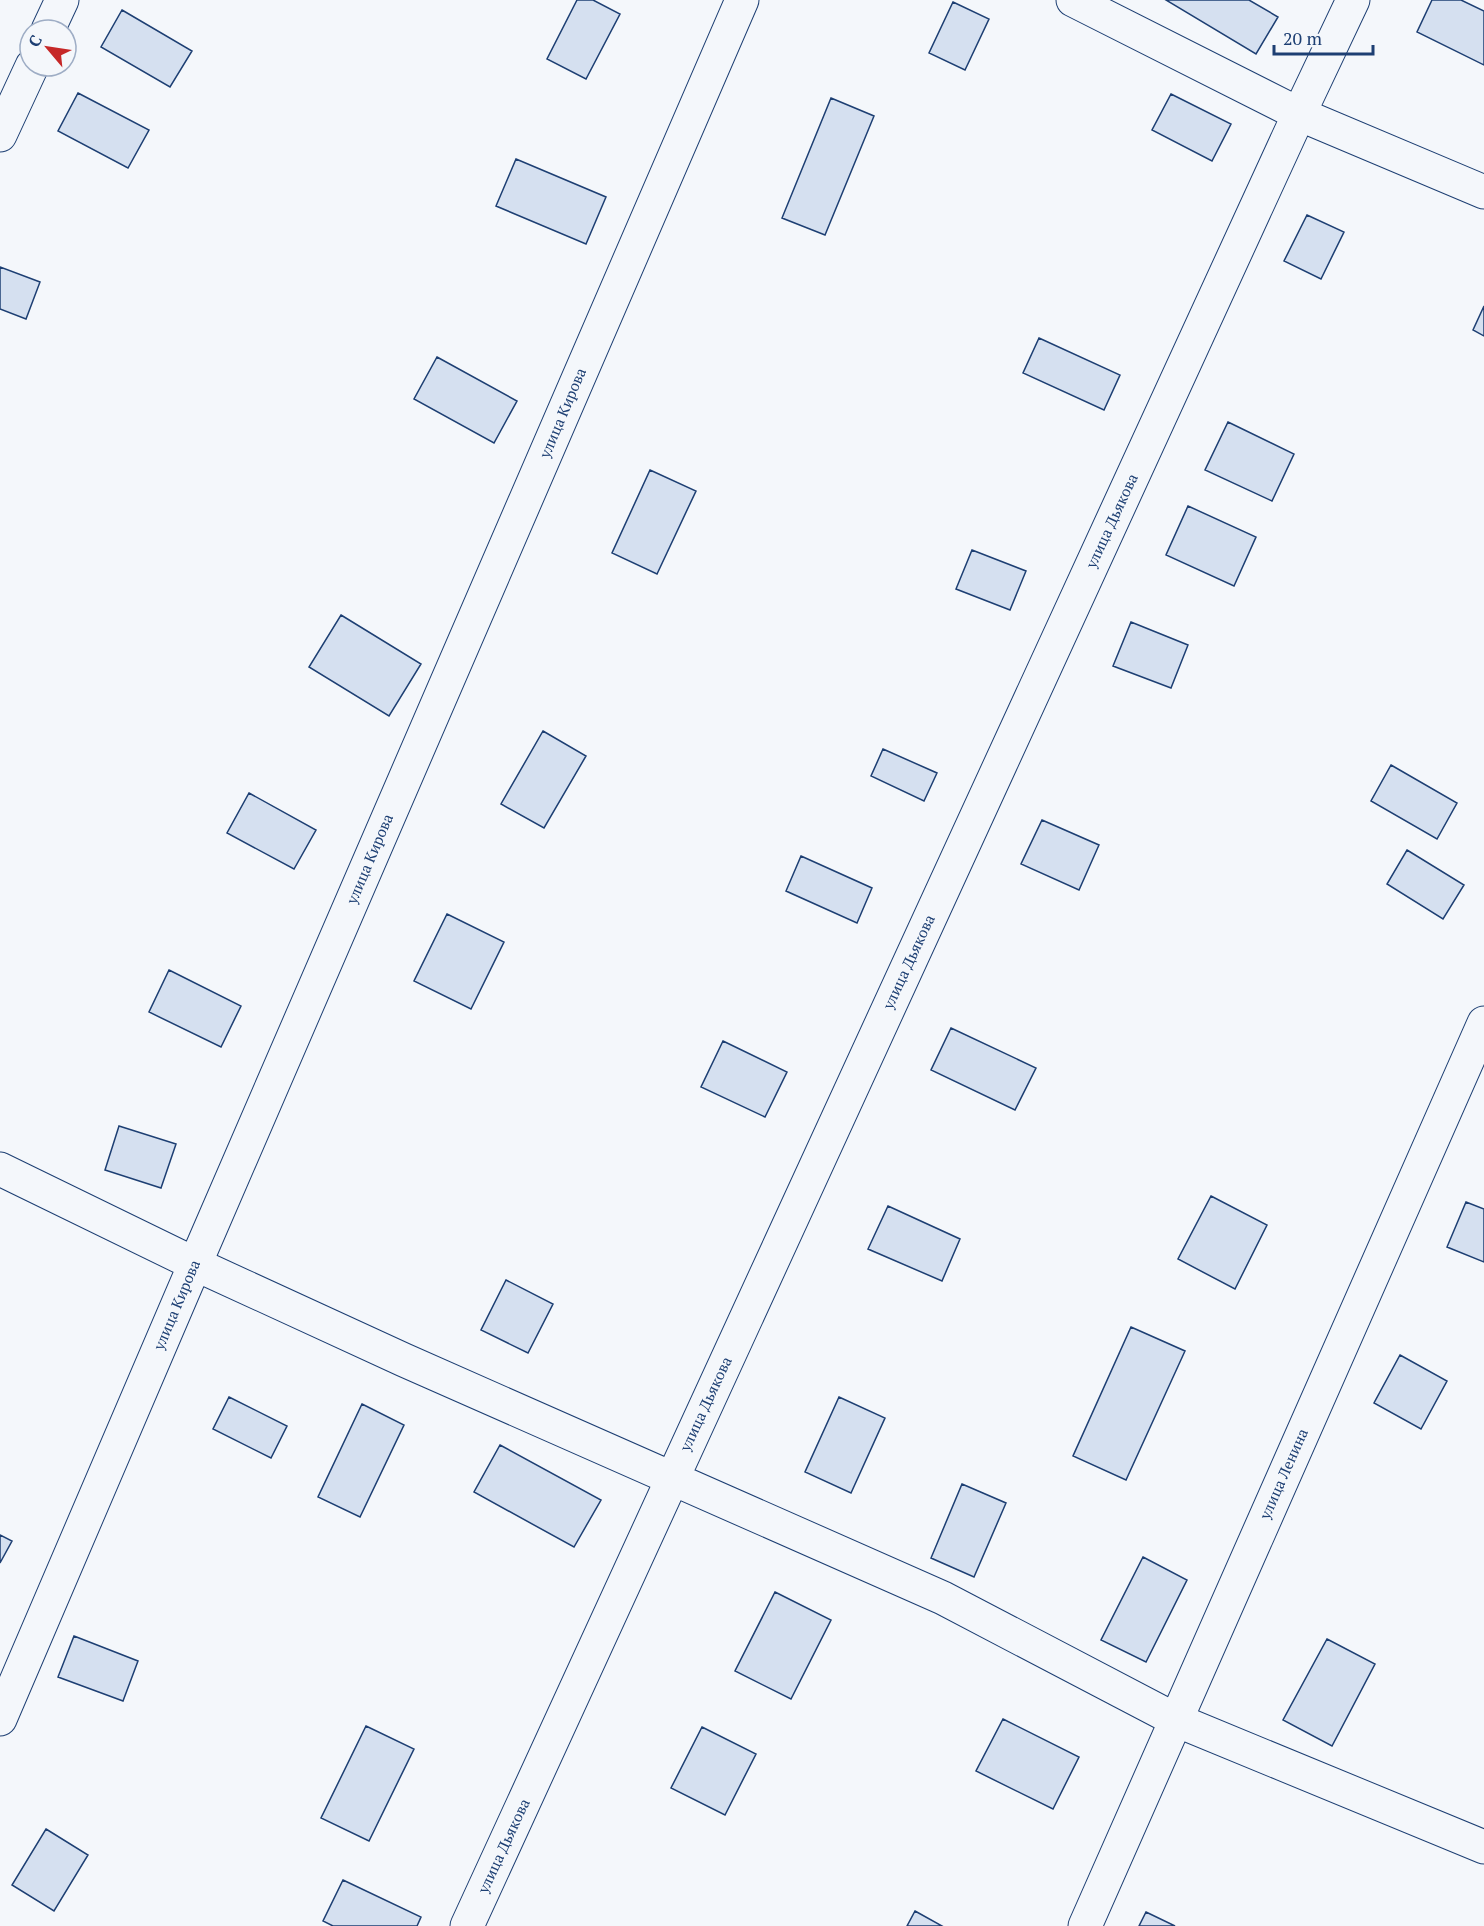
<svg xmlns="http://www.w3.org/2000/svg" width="1484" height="1926" font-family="'PT Serif',serif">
	<rect width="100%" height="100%" fill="#f4f7fb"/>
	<path fill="#d5e0f0" stroke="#1d3f73" stroke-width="1.5" d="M577 0H593L620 14 586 79 547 59Z
		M1166 0H1249L1278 17 1256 54Z
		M1432 0H1461L1484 11V65L1417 32Z
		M953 2 989 19 965 70 929 53Z
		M122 10 192 51 170 87 101 47Z
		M78 93 149 130 128 168 58 131Z
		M1171 94 1231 124 1212 161 1152 130Z
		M831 98 874 116 825 235 782 218Z
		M516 159 606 197 586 244 496 206Z
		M1307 215 1344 232 1321 279 1284 261Z
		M0 267 40 282 26 319 0 309Z
		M1484 306V336L1473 330Z
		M1039 338 1120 375 1104 410 1023 373Z
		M437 357 517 401 494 443 414 399Z
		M1228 422 1294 454 1272 501 1205 470Z
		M650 470 696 491 657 574 612 553Z
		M1188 506 1256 537 1234 586 1166 555Z
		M972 550 1026 571 1010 610 956 589Z
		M341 615 421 664 389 716 309 667Z
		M1131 622 1188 645 1171 688 1113 666Z
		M543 731 586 756 544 828 501 804Z
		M883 749 937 773 924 801 871 776Z
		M1391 765 1457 803 1437 839 1371 801Z
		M249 793 316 830 294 869 227 833Z
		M1042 820 1099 845 1079 890 1021 864Z
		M1407 850 1464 885 1443 919 1387 884Z
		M801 856 872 888 857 923 786 891Z
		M447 914 504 942 471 1009 414 981Z
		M169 970 241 1006 221 1047 149 1012Z
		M951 1028 1036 1068 1015 1110 931 1070Z
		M723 1041 787 1072 765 1117 701 1087Z
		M119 1126 176 1144 161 1188 105 1170Z
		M1211 1196 1267 1225 1235 1289 1178 1259Z
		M1466 1202 1484 1209V1262L1447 1247Z
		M888 1206 960 1239 942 1281 868 1249Z
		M506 1280 553 1304 528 1353 481 1330Z
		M1131 1327 1185 1351 1126 1480 1073 1456Z
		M1400 1355 1447 1381 1421 1429 1374 1403Z
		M229 1397 287 1426 271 1458 213 1429Z
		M839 1397 885 1418 851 1493 805 1472Z
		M362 1404 404 1425 360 1517 318 1497Z
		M500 1445 601 1500 574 1547 474 1492Z
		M962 1484 1006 1503 974 1577 931 1558Z
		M0 1535 12 1541 0 1563Z
		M1143 1557 1187 1580 1146 1662 1101 1640Z
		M775 1592 831 1620 791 1699 735 1671Z
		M74 1636 138 1661 123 1701 58 1677Z
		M1327 1639 1375 1664 1332 1746 1283 1720Z
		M1003 1719 1079 1757 1053 1809 976 1771Z
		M366 1726 414 1749 369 1841 321 1818Z
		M702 1727 756 1754 725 1815 671 1788Z
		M46 1829 88 1855 54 1911 12 1885Z
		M343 1880 421 1917 417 1926H333L323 1921Z
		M915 1911 942 1926H907Z
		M1146 1912 1175 1926H1139Z"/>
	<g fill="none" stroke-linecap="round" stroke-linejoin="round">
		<g stroke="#1d3f73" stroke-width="35">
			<path id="minor" d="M1073 0 1299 114 1484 192
				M48 30 62 0
				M0 135 32 66
				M0 1169 195 1264 404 1360 943 1598 1176 1720 1484 1847
				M0 1719 195 1264 742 0
				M467 1926 1299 114 1353 0
				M1085 1926 1484 1023"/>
		</g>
		<use href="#minor" stroke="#f4f7fb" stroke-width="33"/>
	</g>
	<g text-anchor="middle" stroke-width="4.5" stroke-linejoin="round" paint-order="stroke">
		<g font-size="15" fill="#1d3f73" stroke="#f4f7fb">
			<text transform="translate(563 413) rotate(-67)" y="5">улица Кирова</text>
			<text transform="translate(1112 521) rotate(-65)" y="5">улица Дьякова</text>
			<text transform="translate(370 859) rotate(-67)" y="5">улица Кирова</text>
			<text transform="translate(909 962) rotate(-65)" y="5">улица Дьякова</text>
			<text transform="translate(177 1305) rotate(-67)" y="5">улица Кирова</text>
			<text transform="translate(706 1404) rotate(-65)" y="5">улица Дьякова</text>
			<text transform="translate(1284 1474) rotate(-66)" y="5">улица Ленина</text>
			<text transform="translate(504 1846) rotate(-65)" y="5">улица Дьякова</text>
		</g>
	</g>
	<g transform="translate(48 48) rotate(299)"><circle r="28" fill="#f4f7fb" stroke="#9eadc5" stroke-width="1.5"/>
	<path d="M0-4.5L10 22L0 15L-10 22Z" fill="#c62828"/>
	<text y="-9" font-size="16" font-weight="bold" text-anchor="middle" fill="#1d3f73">С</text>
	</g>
	<path d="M1274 45v9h99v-9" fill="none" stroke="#1d3f73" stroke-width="3"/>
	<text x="1283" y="45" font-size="18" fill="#1d3f73" stroke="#f4f7fb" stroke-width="4.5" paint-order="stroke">20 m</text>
</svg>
